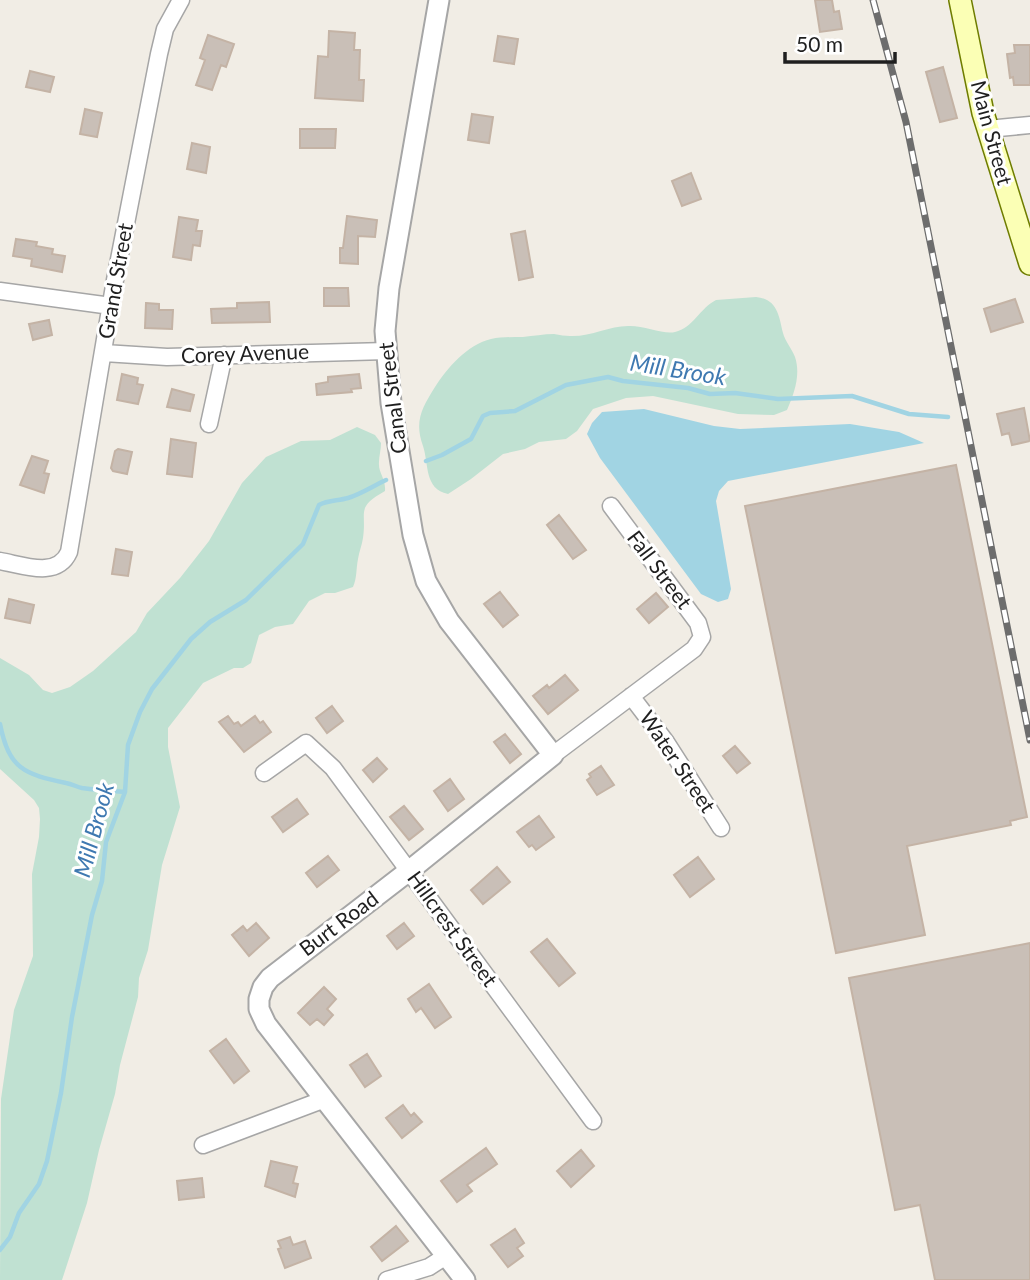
<svg xmlns="http://www.w3.org/2000/svg" width="1030" height="1280" font-family="Lato,sans-serif">
	<rect width="100%" height="100%" fill="#f1ede5"/>
	<path fill="#c0e1d2" d="M756 297C778 299 779 317 783 333 785 341 792 349 795 357 801 375 794 394 787 410L774 415 738 414 653 396 626 398 593 409 577 431 566 439 539 442 525 449 503 454 471 479 448 494C424 489 429 464 423 446 414 421 422 408 435 387 447 368 468 344 491 339 501 337 512 337 523 337 533 336 544 334 554 334 560 335 565 336 570 336 590 337 609 326 628 326 643 325 664 335 675 332 693 328 700 308 716 300Z
		M357 427 375 435 381 443C381 450 379 456 379 462 378 473 386 478 385 491 355 508 367 511 363 538 362 545 359 552 358 559 356 569 357 578 353 587L335 593H325L309 601 293 624 275 627 259 635 251 663 243 668H234L203 683 168 728V747L180 807 162 865 148 950 139 978 138 997 120 1065 115 1094 99 1150 87 1203 62 1280H0L1 1099 14 1010 33 956 32 874 39 837 40 819 39 808 34 800 0 769V658L29 675 43 690 52 693 70 687 93 671 136 632 147 613 180 578 209 541 242 483 266 457 301 441 330 440Z"/>
	<path fill="#a1d4e3" d="M644 409 714 426 740 429 850 424 899 432 924 443 728 481 719 491 716 501 731 589 728 599 718 602 701 594 600 458 587 434 592 423 602 412Z"/>
	<g fill="none" stroke-linecap="round" stroke-linejoin="round">
		<path stroke="#a1d4e3" stroke-width="4.5" d="M426 461 442 455 471 439 483 416 490 413 515 411 566 385 608 377 623 381 688 388 710 394 735 393 778 399 852 396 909 414 948 417
			M0 724C9 769 24 774 66 783 72 784 77 787 82 788 96 790 111 791 125 792
			M0 1250 10 1237 19 1213 39 1184 47 1161 61 1093 72 1017 92 915 102 881 106 842 125 792 128 745 140 712 152 689 191 639 210 622 246 600 303 544 319 505C328 500 338 501 348 498 361 494 373 486 386 480"/>
	</g>
	<path fill="#c9bfb7" stroke="#c4b3a5" stroke-width="2" d="M815 0H832L834 12 839 11 842 29 820 32Z
		M329 31 355 33 354 50H360L359 80H364L363 101 315 98 318 56 328 57Z
		M208 35 234 44 226 67 221 65 212 90 196 85 205 60 200 58Z
		M498 36 518 39 514 64 494 61Z
		M1014 45H1030V85H1014L1013 77 1010 78 1007 54 1015 53Z
		M943 67 957 118 940 122 926 72Z
		M30 71 54 77 50 92 26 87Z
		M85 109 102 113 97 137 80 134Z
		M472 114 493 117 489 143 468 140Z
		M300 129H336L335 148H300Z
		M192 143 210 147 206 173 187 169Z
		M691 173 701 199 682 206 672 181Z
		M347 216 377 220 375 237 358 236V264L340 263V248H343Z
		M179 217 198 220 196 231H202L200 246 193 245 191 260 173 257Z
		M525 231 533 277 519 280 511 234Z
		M16 239 37 242 36 246 53 249 52 254 65 256 62 272 31 266 32 259 13 256Z
		M324 288H348L349 306H324Z
		M1015 299 1023 322 991 332 984 309Z
		M269 302 270 322 212 323 211 309 237 308V303Z
		M146 303 159 304V310H173L172 329 145 328Z
		M49 320 52 335 33 340 29 324Z
		M122 374 138 378 137 384 143 385 138 404 117 400Z
		M359 374 361 388 351 389 352 392 317 395 316 384 328 382V377Z
		M172 389 194 395 190 411 167 407Z
		M1024 408 1030 441 1012 445 1009 433 1002 435 997 414Z
		M171 439 196 443 192 477 167 474Z
		M118 449 132 452 127 474 113 471 111 468 115 451Z
		M32 456 48 461 44 473 49 474 44 493 20 485Z
		M956 465 1027 817 1010 821 1011 825 907 846 925 935 836 953 745 506Z
		M559 515 586 550 573 559 547 525Z
		M116 549 132 552 128 576 112 574Z
		M500 592 518 615 503 627 484 604Z
		M656 593 668 607 649 623 637 609Z
		M9 599 34 605 30 623 5 618Z
		M565 675 578 690 548 714 533 696 547 685 549 688Z
		M332 706 343 721 327 733 316 718Z
		M228 716 234 724 238 722 241 726 255 716 260 723 263 721 271 732 244 752 219 722Z
		M505 734 521 754 510 763 494 742Z
		M735 746 750 763 737 773 723 756Z
		M377 758 387 769 373 782 363 770Z
		M601 766 614 785 597 795 587 780 591 777 589 774Z
		M450 779 464 799 448 811 434 791Z
		M297 799 308 814 283 832 272 817Z
		M404 806 423 829 409 840 390 817Z
		M539 816 554 837 536 850 532 845 529 847 517 832Z
		M328 856 339 870 317 887 306 873Z
		M698 857 714 879 690 897 674 875Z
		M497 867 510 882 483 904 471 890Z
		M256 923 269 938 249 956 232 935 243 926 247 931Z
		M404 923 414 936 397 949 387 936Z
		M547 939 575 973 559 986 531 952Z
		M1030 943V1280H935L920 1205 895 1210 849 978Z
		M429 984 451 1017 435 1028 421 1008 416 1012 408 999Z
		M324 987 336 999 327 1009 333 1015 324 1025 317 1019 310 1025 298 1013Z
		M226 1039 249 1071 234 1083 210 1051Z
		M367 1054 381 1076 365 1087 350 1065Z
		M403 1105 411 1116 414 1113 422 1122 402 1138 386 1118Z
		M486 1148 497 1164 467 1185 472 1191 457 1202 441 1181Z
		M581 1150 594 1166 571 1187 557 1171Z
		M271 1161 297 1167 293 1183 298 1184 295 1197 265 1186Z
		M202 1178 204 1197 179 1200 177 1181Z
		M396 1226 408 1241 382 1261 371 1247Z
		M515 1229 524 1243 517 1248 523 1256 508 1267 491 1245Z
		M290 1237 293 1245 305 1241 311 1258 285 1268 278 1249 281 1248 278 1241Z"/>
	<g fill="none" stroke-linecap="round" stroke-linejoin="round">
		<g stroke="#a6a6a6" stroke-width="19">
			<path id="minor" d="M988 129 1030 125
				M0 291 111 306
				M104 353 167 357 387 351
				M209 424 224 355
				M0 561C23 565 57 579 69 552L115 280 159 54 165 29 181 0
				M631 696 666 742 721 828
				M553 755 694 649 702 637 698 623 611 506
				M264 773 306 743 333 768 593 1121
				M203 1145 325 1099
				M387 1280 429 1267 446 1256"/>
		</g>
		<g stroke="#a6a6a6" stroke-width="23">
			<path id="tertiary" d="M439 0 389 288 385 331 391 403 413 535 426 581 449 621 553 755 410 870 270 978 263 987 259 999V1009L266 1024 465 1280"/>
		</g>
		<g stroke="#6f7d00" stroke-width="24">
			<path id="secondary" d="M960 0 983 113 1030 264"/>
		</g>
		<use href="#minor" stroke="#fff" stroke-width="16"/>
		<use href="#tertiary" stroke="#fff" stroke-width="19"/>
		<use href="#secondary" stroke="#fbffb5" stroke-width="21"/>
		<g stroke="#6d6d6d" stroke-width="7">
			<path id="rail" d="M873 0 906 122 1030 740"/>
		</g>
		<use href="#rail" stroke="#fff" stroke-width="4.5" stroke-dasharray="13" stroke-linecap="butt"/>
	</g>
	<g text-anchor="middle" stroke-width="6" stroke-linejoin="round" paint-order="stroke">
		<g font-size="21" fill="#1f1f1f" stroke="#fff">
			<text transform="translate(991 133) rotate(75)" y="7">Main Street</text>
			<text transform="translate(116 281) rotate(-80)" y="7">Grand Street</text>
			<text transform="translate(245 354) rotate(-2)" y="7">Corey Avenue</text>
			<text transform="translate(393 398) rotate(-97)" y="7">Canal Street</text>
			<text transform="translate(659 570) rotate(53)" y="7">Fall Street</text>
			<text transform="translate(677 762) rotate(56)" y="7">Water Street</text>
			<text transform="translate(339 924) rotate(-37)" y="7">Burt Road</text>
			<text transform="translate(452 929) rotate(54)" y="7">Hillcrest Street</text>
		</g>
		<g font-size="23" font-style="italic" fill="#3f79b1" stroke="#fff">
			<text transform="translate(678 370) rotate(9)" y="8">Mill Brook</text>
			<text transform="translate(94 830) rotate(-75)" y="8">Mill Brook</text>
		</g>
	</g>
	<path d="M785 52v10h110v-10" fill="none" stroke="#1f1f1f" stroke-width="3.5"/>
	<text x="796" y="52" font-size="21" fill="#1f1f1f" stroke="#ffffff" stroke-width="5" paint-order="stroke">50 m</text>
</svg>
